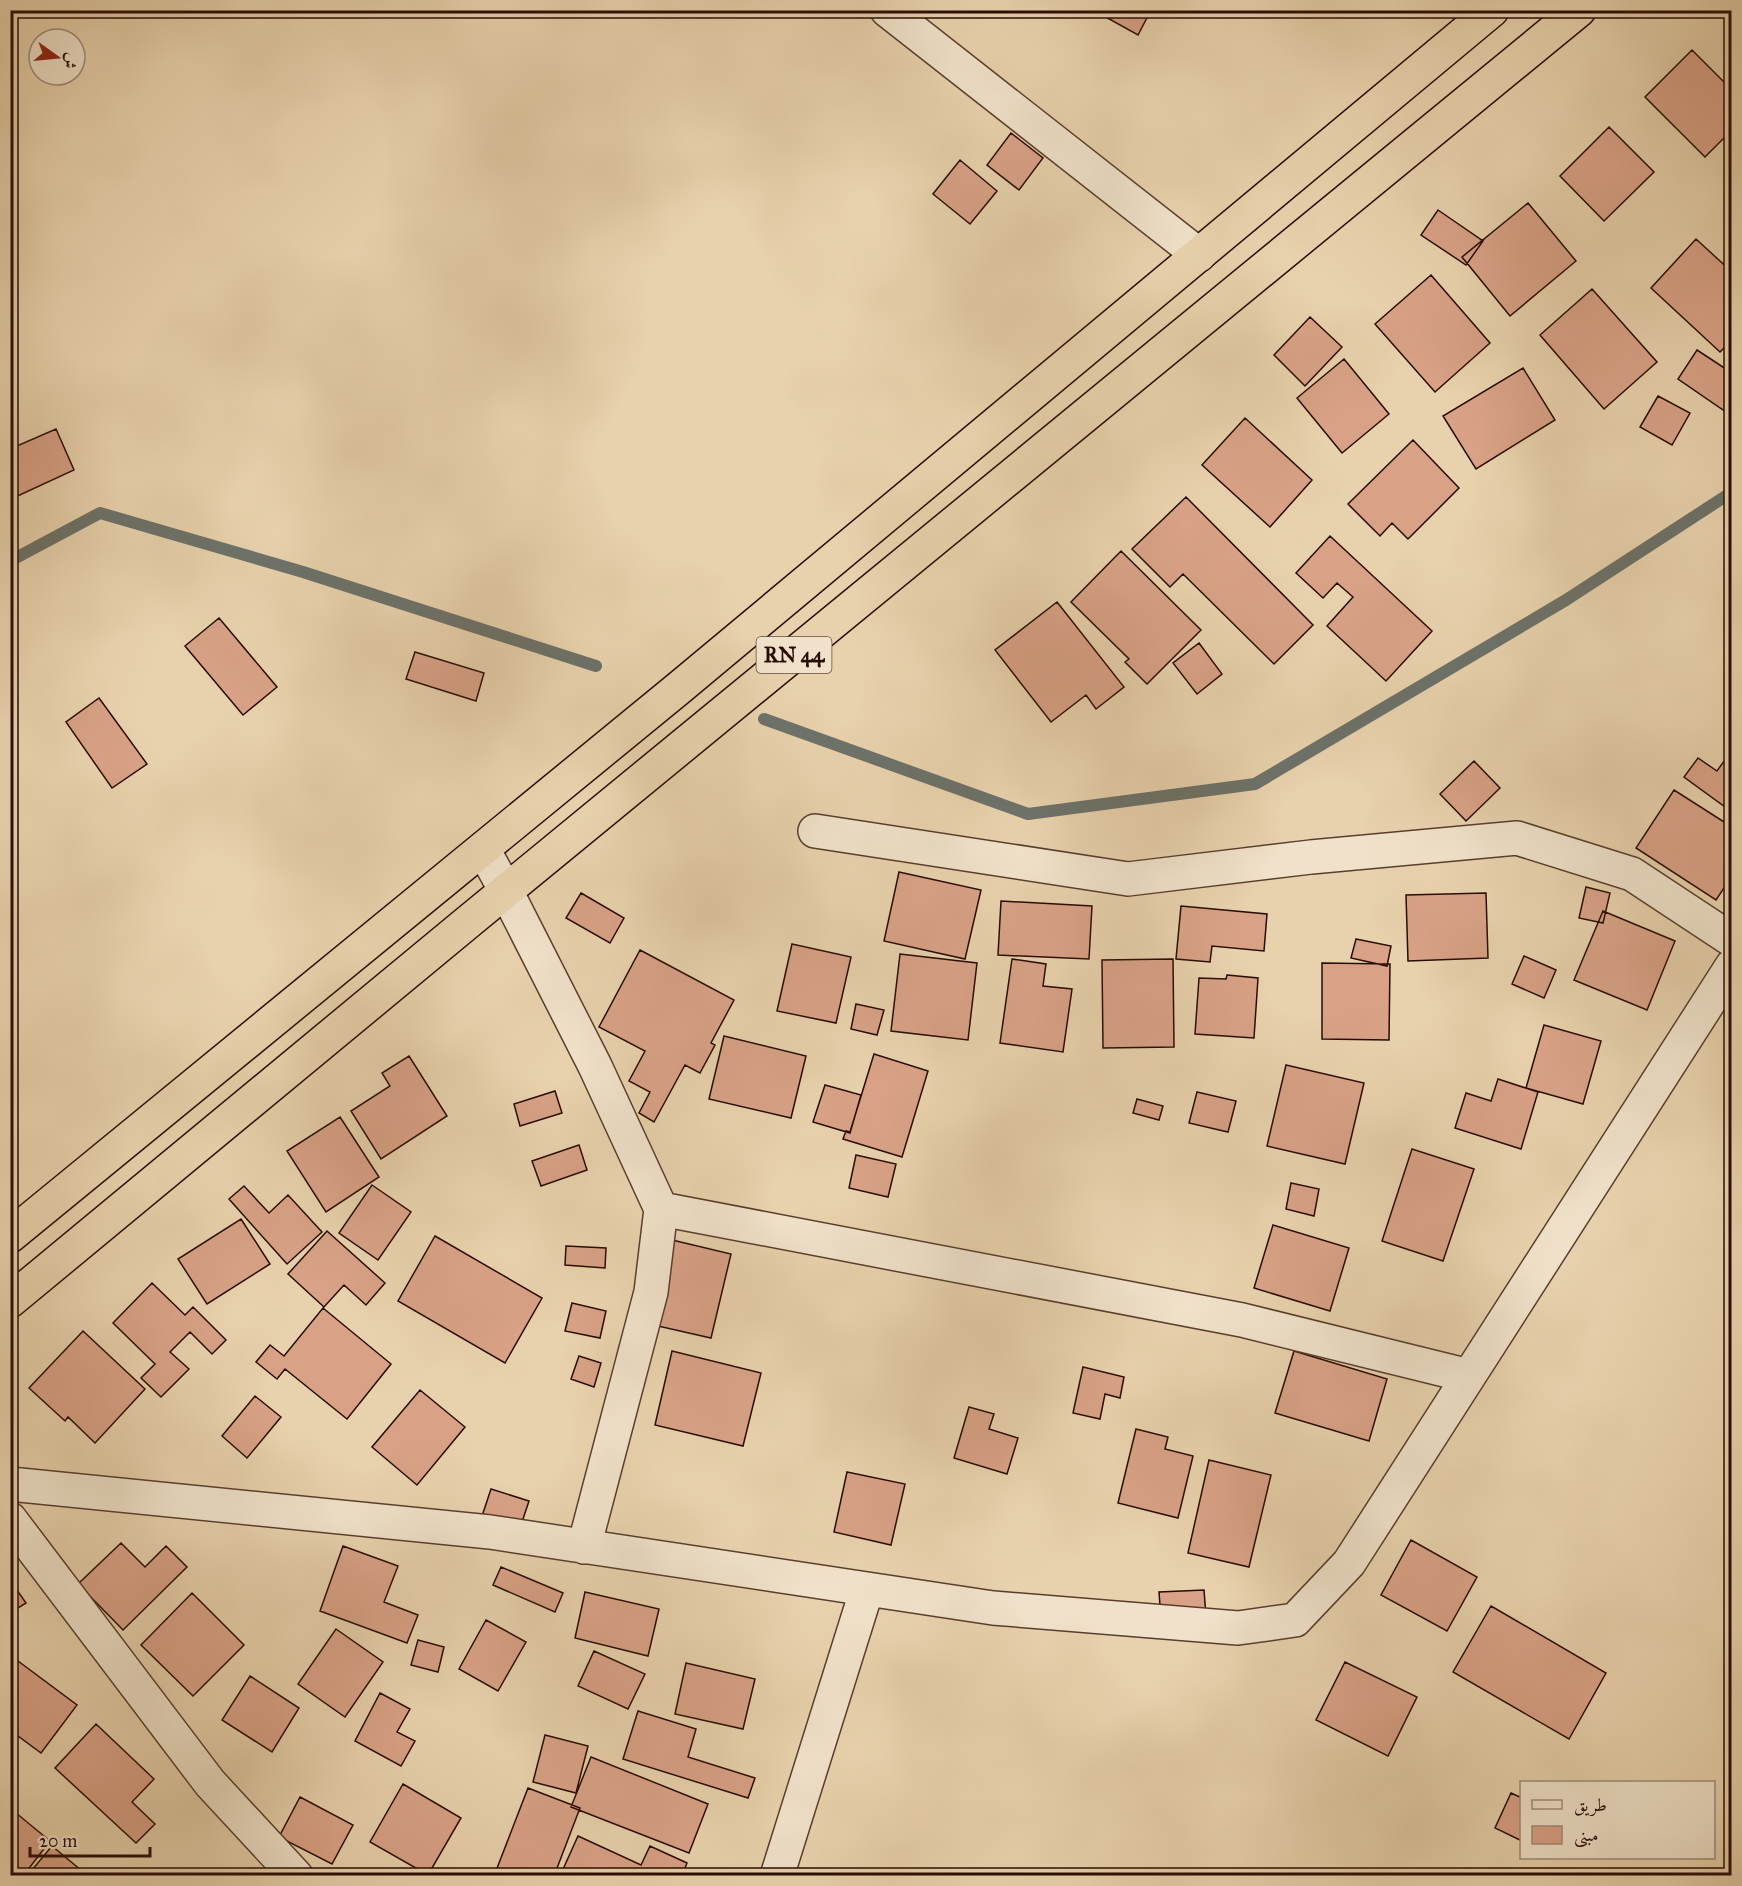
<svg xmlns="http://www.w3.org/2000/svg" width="1742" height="1886" font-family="'IM FELL Great Primer',Amiri,serif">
	<rect width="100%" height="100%" fill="#e8d2ad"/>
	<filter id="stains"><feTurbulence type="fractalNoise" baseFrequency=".00333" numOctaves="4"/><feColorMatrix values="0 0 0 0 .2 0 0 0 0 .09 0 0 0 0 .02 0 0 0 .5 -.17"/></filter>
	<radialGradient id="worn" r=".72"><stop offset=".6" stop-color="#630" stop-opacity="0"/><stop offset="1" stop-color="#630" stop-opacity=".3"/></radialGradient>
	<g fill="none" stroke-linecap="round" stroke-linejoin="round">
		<path stroke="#6c726a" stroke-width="12" d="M10 561 100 513 303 572 596 666
			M764 719 1028 814 1255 784 1566 600 1732 492"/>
	</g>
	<path fill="#d9a287" stroke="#290c02" stroke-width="1.5" d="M1093 10H1151L1138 35Z
		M1692 50 1732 90V130L1705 157 1645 97Z
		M1609 127 1654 172 1604 221 1560 176Z
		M1011 133 1043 158 1019 190 987 165Z
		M960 160 997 191 970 224 933 194Z
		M1528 203 1576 261 1510 316 1462 257Z
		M1438 210 1483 241 1466 265 1421 235Z
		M1696 239 1732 272V340L1720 352 1651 288Z
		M1431 275 1490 343 1435 392 1375 324Z
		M1592 289 1657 362 1604 409 1540 335Z
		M1310 317 1342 347 1305 386 1274 355Z
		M1697 350 1732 373V411L1729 414 1678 379Z
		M1344 359 1389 414 1342 453 1297 398Z
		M1523 368 1555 420 1476 469 1443 416Z
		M1658 396 1690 413 1672 445 1640 427Z
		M1245 418 1312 480 1270 527 1202 465Z
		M56 429 74 470 11 499 10 449Z
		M1413 440 1459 488 1408 539 1392 523 1380 536 1348 504Z
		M1186 497 1313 625 1274 664 1183 574 1170 587 1132 549Z
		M1330 536 1432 631 1386 681 1327 626 1353 597 1337 583 1323 598 1296 573Z
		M1121 551 1201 630 1147 684 1125 662 1129 659 1071 602Z
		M1057 602 1124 687 1096 709 1086 695 1051 722 995 650Z
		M219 618 277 687 243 715 185 646Z
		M1199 643 1222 674 1197 694 1173 663Z
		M415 652 484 673 476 701 406 679Z
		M99 698 147 764 112 788 66 722Z
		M1732 750V812L1684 777 1698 758 1717 771Z
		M1474 761 1500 788 1466 821 1440 794Z
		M1674 790 1732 827V876L1716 900 1636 848Z
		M899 872 981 890 965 959 884 941Z
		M1586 887 1610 893 1603 923 1579 918Z
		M581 893 624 918 610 943 566 918Z
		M1486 893 1488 958 1408 961 1406 895Z
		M1001 901 1092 906 1089 959 998 955Z
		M1181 906 1267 914 1264 951 1212 946 1210 962 1176 959Z
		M1603 911 1675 941 1647 1010 1574 980Z
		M1356 939 1391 946 1387 966 1351 958Z
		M792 944 851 957 836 1023 777 1011Z
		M640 950 734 1000 711 1043 715 1045 700 1073 685 1065 654 1122 639 1113 650 1092 629 1081 645 1051 599 1027Z
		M900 954 977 963 968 1040 891 1031Z
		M1524 956 1556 970 1544 998 1512 984Z
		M1012 959 1046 964 1043 986 1072 989 1063 1052 1000 1043Z
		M1173 959 1174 1047 1103 1048 1102 960Z
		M1322 963 1390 964 1389 1040 1322 1039Z
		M1227 975 1258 978 1254 1038 1195 1034 1199 978 1226 979Z
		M856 1004 884 1010 877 1035 851 1029Z
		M1544 1025 1601 1041 1583 1104 1526 1088Z
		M724 1036 806 1056 791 1118 709 1099Z
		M874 1054 928 1071 902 1157 843 1139 846 1131 850 1132Z
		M409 1056 447 1116 381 1159 351 1111 390 1086 382 1073Z
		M1286 1065 1364 1083 1345 1164 1267 1146Z
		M1498 1079 1538 1092 1521 1149 1455 1128 1466 1093 1491 1101Z
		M825 1085 861 1095 850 1133 813 1122Z
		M555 1091 562 1113 520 1126 514 1104Z
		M1197 1092 1236 1101 1228 1132 1189 1123Z
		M1137 1099 1163 1106 1159 1120 1133 1113Z
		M340 1117 379 1177 326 1212 287 1151Z
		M579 1145 587 1170 541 1186 532 1161Z
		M1412 1149 1474 1169 1443 1261 1382 1241Z
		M856 1155 896 1164 888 1197 849 1188Z
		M1291 1183 1319 1189 1314 1216 1286 1209Z
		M372 1185 411 1212 378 1260 339 1233Z
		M244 1186 269 1213 288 1195 322 1232 287 1264 229 1199Z
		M241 1219 270 1264 207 1304 178 1259Z
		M1273 1225 1349 1248 1330 1311 1254 1288Z
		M327 1231 385 1283 366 1305 344 1285 324 1307 288 1274Z
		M435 1236 542 1298 505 1363 398 1301Z
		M668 1239 731 1254 711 1338 649 1324Z
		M566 1246 606 1248 605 1268 565 1265Z
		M152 1283 185 1315 193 1307 226 1340 212 1354 190 1332 170 1352 189 1369 161 1397 141 1378 155 1364 113 1323Z
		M572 1303 606 1311 600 1338 565 1331Z
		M323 1308 391 1364 347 1419 285 1369 277 1379 256 1362 270 1345 284 1356Z
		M83 1331 145 1389 95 1443 68 1417 65 1421 29 1388Z
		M672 1351 761 1373 743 1446 655 1425Z
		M1294 1351 1387 1379 1369 1441 1275 1413Z
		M579 1356 601 1363 594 1387 571 1379Z
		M1083 1367 1124 1377 1120 1398 1105 1394 1100 1419 1073 1413Z
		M420 1390 465 1427 417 1485 372 1447Z
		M255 1396 281 1417 247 1458 222 1436Z
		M969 1407 994 1414 989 1429 1018 1438 1007 1474 954 1458Z
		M1136 1429 1168 1437 1165 1449 1193 1456 1178 1518 1118 1503Z
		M1209 1460 1271 1475 1249 1567 1188 1553Z
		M847 1472 905 1484 891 1545 834 1532Z
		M491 1489 529 1501 518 1534 480 1522Z
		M1411 1540 1477 1577 1447 1631 1381 1595Z
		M121 1543 145 1567 166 1546 187 1567 123 1630 78 1584Z
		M343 1546 398 1566 384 1602 418 1615 407 1643 320 1611Z
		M501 1567 563 1593 555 1612 493 1585Z
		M10 1580 26 1603 10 1613Z
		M1204 1590 1206 1616 1161 1619 1159 1592Z
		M585 1592 659 1609 648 1656 575 1638Z
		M192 1593 244 1645 193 1696 141 1645Z
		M1491 1606 1606 1673 1569 1739 1453 1672Z
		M486 1620 526 1642 498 1691 459 1669Z
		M336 1629 383 1662 345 1717 298 1684Z
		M418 1640 444 1647 438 1672 411 1665Z
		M594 1651 645 1674 628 1709 578 1686Z
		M18 1661 77 1705 41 1753 10 1730V1671Z
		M1345 1662 1417 1697 1388 1756 1316 1720Z
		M686 1663 755 1679 743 1729 675 1714Z
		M250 1676 299 1708 272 1752 222 1720Z
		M380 1693 410 1709 397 1732 415 1741 401 1766 355 1741Z
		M638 1711 696 1729 688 1757 755 1778 748 1798 623 1759Z
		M96 1724 154 1779 132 1802 155 1824 136 1843 55 1768Z
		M545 1735 588 1746 576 1793 533 1782Z
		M591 1757 708 1804 689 1853 571 1807Z
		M403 1784 461 1818 428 1875 370 1842Z
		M528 1788 580 1808 554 1876H494Z
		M1511 1793 1522 1798V1841L1495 1828Z
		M300 1797 353 1825 332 1864 279 1837Z
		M10 1808 50 1841 23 1876H10Z
		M578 1836 641 1865 650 1846 687 1863 682 1876H560Z
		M52 1846 88 1876H27Z"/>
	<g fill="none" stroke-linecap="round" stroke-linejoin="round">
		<g stroke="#593e2d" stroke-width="36">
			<path id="minor" d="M887 10 1199 255
				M815 831 1128 879 1311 857 1517 838 1632 874 1732 940
				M483 849 506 891 595 1066 661 1209 651 1292 584 1547
				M661 1209 1242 1320 1469 1376
				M10 1484 490 1532 993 1608 1238 1628 1295 1620 1349 1563 1732 966
				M10 1519 210 1783 296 1876
				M777 1876 867 1589"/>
		</g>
		<g stroke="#290c02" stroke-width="36">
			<path id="highway" d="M10 1236 679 688 1492 10
				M10 1301 468 922 1579 10"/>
		</g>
		<use href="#minor" stroke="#f0e2ca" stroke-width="33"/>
		<use href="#highway" stroke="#e8d2ad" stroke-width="33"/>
	</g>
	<g text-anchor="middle" stroke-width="6" stroke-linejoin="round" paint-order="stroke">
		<rect fill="#f0e2ca" stroke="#654c3e" stroke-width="1.5" x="756.5" y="637" width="75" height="36" rx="4.5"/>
		<g font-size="21" font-weight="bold" fill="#290c02">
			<text x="794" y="662">RN 44</text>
		</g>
	</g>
	<rect width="1742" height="1886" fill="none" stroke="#e8d2ad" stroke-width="36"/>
	<rect x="12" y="12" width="1718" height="1862" fill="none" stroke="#290c02" stroke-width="3"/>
	<rect x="18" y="18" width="1706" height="1850" fill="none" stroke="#290c02" stroke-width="1.5"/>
	<rect x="1520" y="1781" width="195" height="78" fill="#f0e2ca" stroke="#a08c7a" stroke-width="1.5"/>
	<rect x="1532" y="1800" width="30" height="9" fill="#f0e2ca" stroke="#a08c7a" stroke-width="1.5"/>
	<text x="1574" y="1811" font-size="18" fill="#290c02">طريق</text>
	<rect x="1532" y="1826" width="30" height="18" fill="#d9a287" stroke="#a08c7a" stroke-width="1.5"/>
	<text x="1574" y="1841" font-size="18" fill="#290c02">مبنى</text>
	<g transform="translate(57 57) rotate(105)"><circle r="28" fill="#f0e2ca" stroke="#a08c7a" stroke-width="1.5"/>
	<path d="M0-4.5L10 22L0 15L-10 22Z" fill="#8f2418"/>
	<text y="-9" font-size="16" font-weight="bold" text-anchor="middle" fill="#290c02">ش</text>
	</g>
	<path d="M30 1847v9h120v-9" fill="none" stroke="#290c02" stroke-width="3"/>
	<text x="39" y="1847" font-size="18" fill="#290c02" stroke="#f0e2ca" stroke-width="4.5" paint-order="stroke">20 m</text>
	<rect width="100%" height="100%" filter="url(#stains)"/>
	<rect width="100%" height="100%" fill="url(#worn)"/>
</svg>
